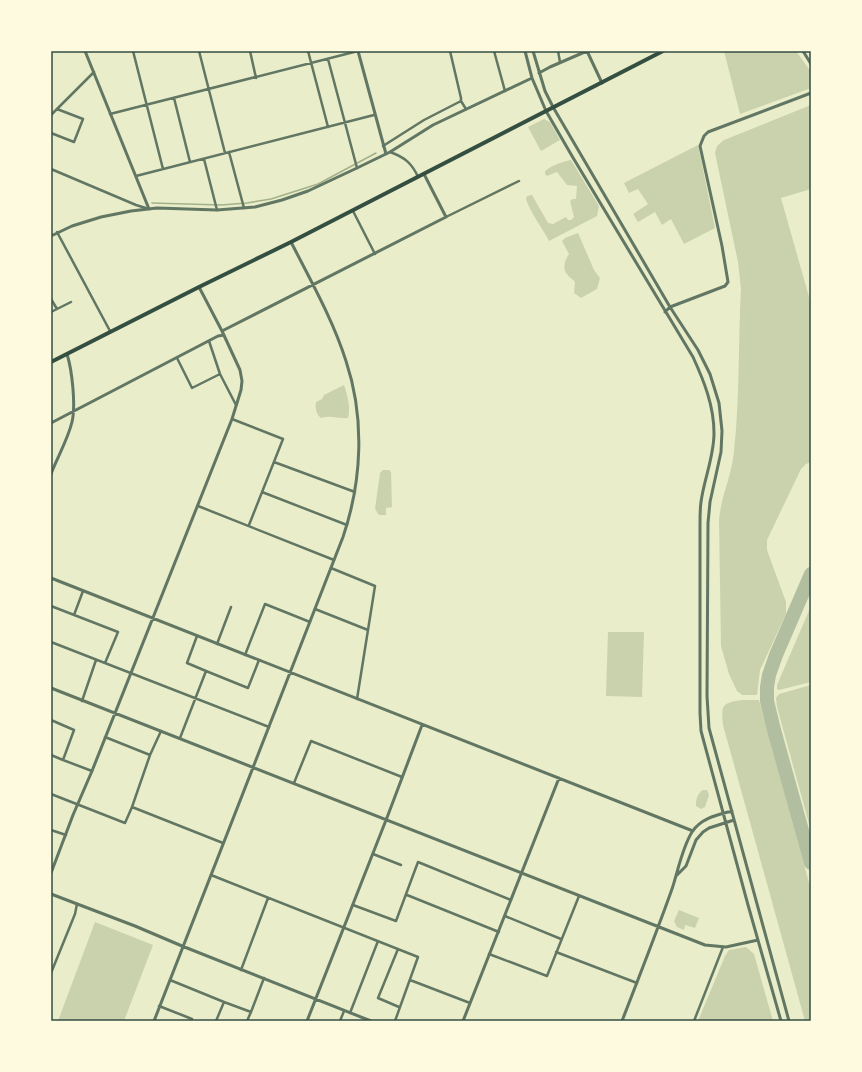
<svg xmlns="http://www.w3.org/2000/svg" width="862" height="1072" font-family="'Open Sans',sans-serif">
	<rect width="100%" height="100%" fill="#e9edc9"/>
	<path fill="#cad2ad" d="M724 51H796L811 72V88L740 114Z
		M811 105V189L781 198 811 304V462L806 464 801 469 767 540V550L786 602V614L760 670 757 695H742L737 691 729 674 721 646 719 520C721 496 732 475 734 451 740 397 738 343 741 289L738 262 715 153 717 146 724 140Z
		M544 119 550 122 560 140 541 151 528 127Z
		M698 145 715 228 684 244 671 219 662 225 655 212 638 222 633 214 648 204 638 189 629 193 624 183Z
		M571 160 599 206 597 216 549 241C542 227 531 214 526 199L527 196 532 195 548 223 553 224 566 217 568 220H571L574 217 570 201 573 199H576L577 186 567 185 557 172 547 176 545 174V171C552 165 562 162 571 160Z
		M578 233 594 270 600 278 597 289 581 298 574 293 575 282C573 279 568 277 567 274 562 268 565 260 569 254L562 241 565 238Z
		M344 385C347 394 351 408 348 418 336 419 333 415 321 418 316 414 315 408 316 402L322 399 324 395Z
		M383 470H389L391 472 392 507 386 508V515H379L375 509 380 473Z
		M811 606V682L779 690 777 689V685Z
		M608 632H644L642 697 606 696Z
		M811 685V831L777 707 776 698 779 694Z
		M742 700H759L811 890V1021H805L723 725C721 705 722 703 742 700Z
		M703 790H707L709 795 705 807 701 809 696 806C696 799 697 794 703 790Z
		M679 910 699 918 695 928 685 925 684 930 677 927 674 921Z
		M95 922 153 945 124 1021H58Z
		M746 947 754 954 773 1021H698L725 956 729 950Z"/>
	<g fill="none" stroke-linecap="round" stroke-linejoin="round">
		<path stroke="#a3b18a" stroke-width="1.5" d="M152 203 221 205 247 203 271 199 318 184 376 153"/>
		<path stroke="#b2bea0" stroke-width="14" d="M811 574 776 655 769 675 767 687V701L774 730 811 863"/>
		<path stroke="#617663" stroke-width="2.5" d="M133 51 163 169
			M199 51 225 153
			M250 51 256 78
			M308 51 328 127
			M450 51 461 98V101
			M494 51 505 91
			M558 51 560 62
			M328 59 357 168
			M174 98 190 162
			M110 114 358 51
			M51 115 94 72
			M51 133 74 142 83 119 57 109
			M383 146 424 120 461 101 466 109
			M229 152 244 208
			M390 152C404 157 412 163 418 177
			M204 159 217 210
			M51 169 136 205 149 209
			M136 176 374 115
			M353 211 375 254
			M446 217 519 181
			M57 232 110 331
			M51 299 57 309
			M51 312 71 302
			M209 341 220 374
			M177 358 192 388 220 374 236 405
			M232 419 283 439 249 525
			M274 462 355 492
			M262 492 347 525
			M198 506 334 560
			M331 568 375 586 357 699
			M51 606 118 632 105 663
			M315 609 368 630
			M74 615 83 591
			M51 642 269 727
			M217 644 231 607
			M245 655 265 604 310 622
			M206 671 248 688 259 660
			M82 701 96 660
			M51 720 74 730 63 760 51 755
			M105 737 150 755
			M180 738 206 671 187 663 197 636
			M63 760 92 771
			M294 783 311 741 402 777
			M51 794 125 823 132 807 223 843
			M132 807 150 755 161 731
			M51 830 66 835
			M373 854 401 865
			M211 875 418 957 395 1021
			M407 895 499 932
			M353 905 396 921 418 862 511 900
			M505 916 561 939
			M398 949 378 998 399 1007
			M556 952 637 983
			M489 954 547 976 579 896
			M241 970 268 898
			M51 973 75 914 77 904
			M170 980 224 1002 216 1021
			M410 980 470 1003
			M224 1002 251 1012 247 1021
			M159 1006 192 1019 191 1021
			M251 1012 264 978
			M350 1013 378 941
			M340 1021 344 1011
			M694 1021 723 947"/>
		<path stroke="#617663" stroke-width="3" d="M85 51 149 209
			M358 51 386 154
			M525 51 532 78 546 111 572 156 693 357C704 381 714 406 714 433 714 457 704 479 701 502 700 509 700 516 700 524V713L701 731 748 905 781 1021
			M533 51 545 91 553 107 670 307 698 350 710 374 719 403 722 431 721 452 710 502 708 523 707 696 709 728 789 1021
			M587 51 602 83
			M803 51 811 64
			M539 73 550 67 587 51
			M51 236 72 226 101 217 131 211 157 208 217 210 255 207 282 200 308 191 357 168 390 152 433 125 532 78
			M665 312 670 307 725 286 728 282 722 246 700 146 704 136 708 132 811 93
			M222 331 446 217 424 174
			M51 423 218 336 224 335
			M51 474C57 458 68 439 72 422 76 405 72 370 67 354
			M51 578 693 831
			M51 688 705 945 726 947 758 940
			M51 873 73 815 92 771 232 419 241 390 242 381 240 370 222 331 199 287
			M676 876 686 866 696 840 703 832 709 828 734 820
			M51 894 135 926 182 946 371 1021
			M154 1021 343 537C362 481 365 418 346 361 333 320 311 281 291 242
			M307 1021 388 815 422 725
			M463 1021 559 778
			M622 1021C639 977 656 934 672 889 678 871 682 848 692 832 701 818 717 815 732 811"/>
		<path stroke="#344e41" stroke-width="4" d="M51 362 199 287 291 242 663 51"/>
	</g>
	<rect width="862" height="1072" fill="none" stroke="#fefae0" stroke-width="104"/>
	<rect x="52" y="52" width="758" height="968" fill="none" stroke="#344e41" stroke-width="1.5"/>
</svg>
